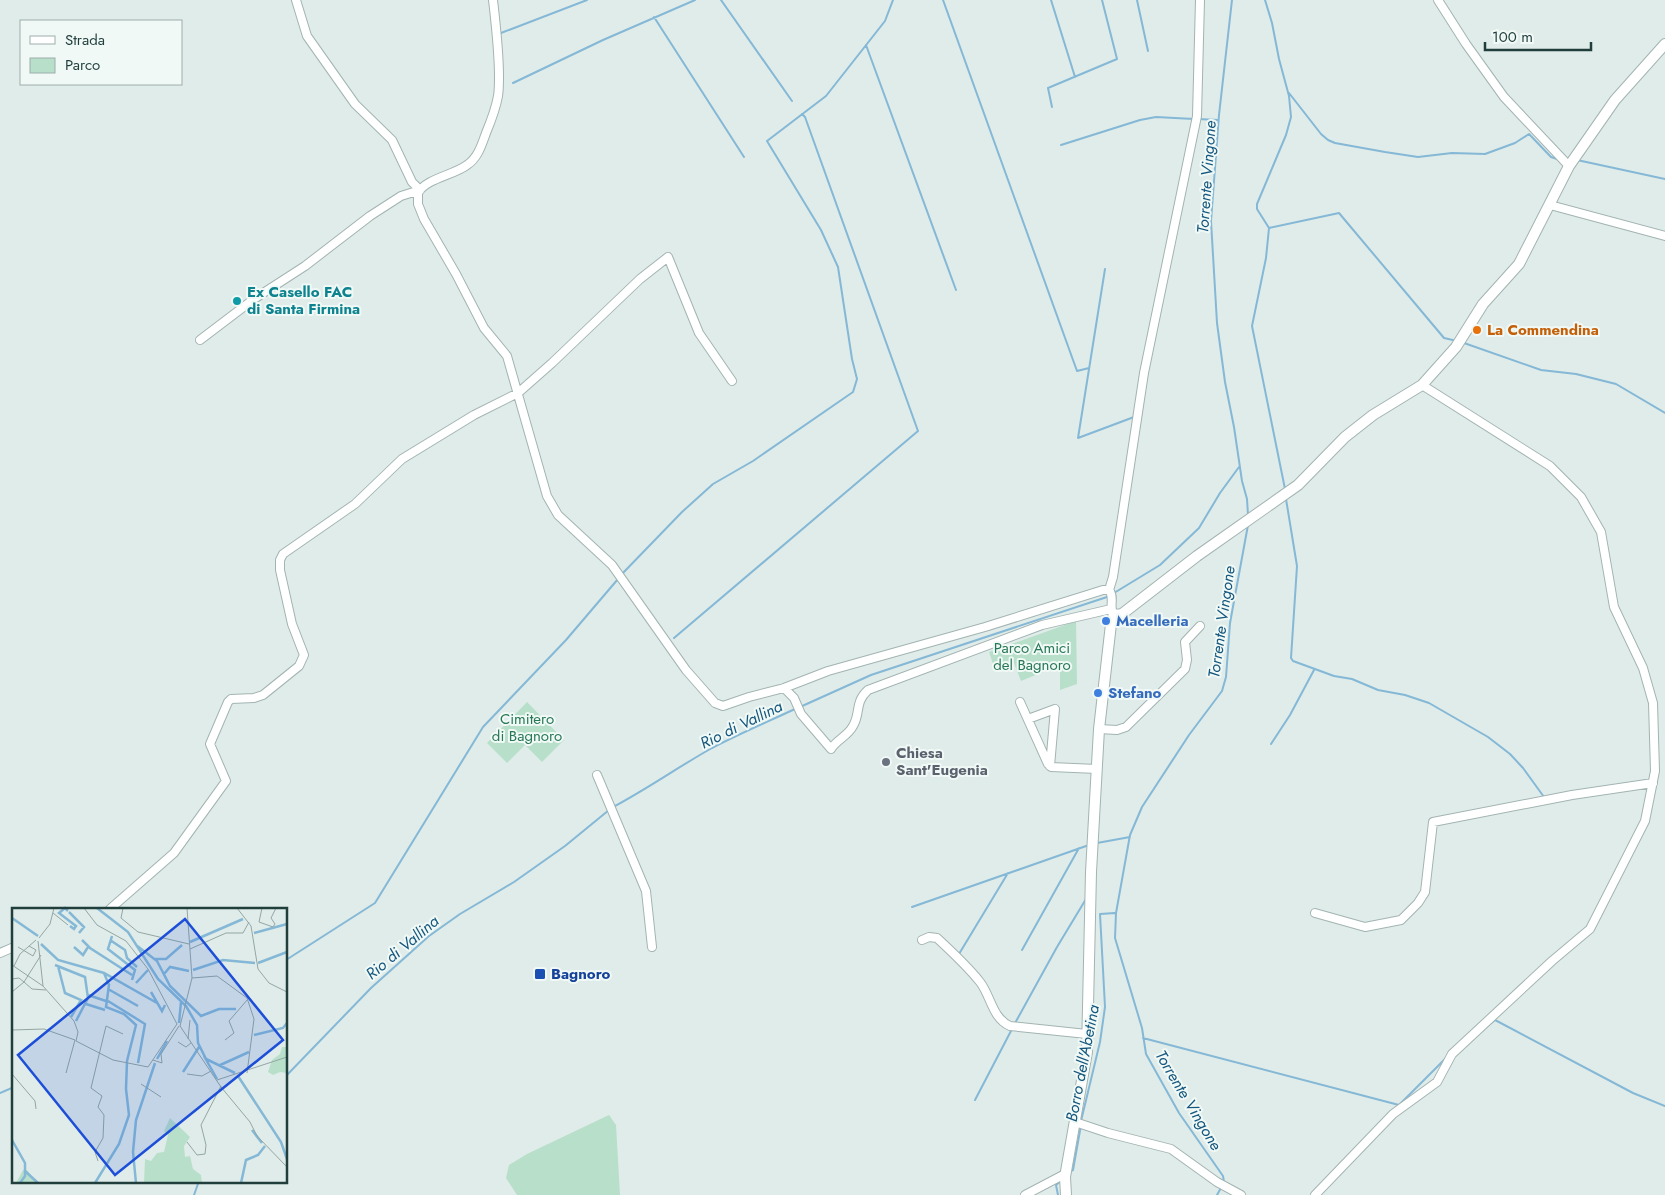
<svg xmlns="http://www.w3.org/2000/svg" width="1665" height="1195" font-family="Jost,sans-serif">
	<rect width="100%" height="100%" fill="#e0ece9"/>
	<path fill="#b7dfca" d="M1076 621 1077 684 1060 690V665L1021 681 1014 663 995 670 989 652Z
		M527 702 564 740 542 762 525 745 507 763 487 743Z
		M609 1115 616 1125 620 1195H517L506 1178 509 1165 527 1154Z"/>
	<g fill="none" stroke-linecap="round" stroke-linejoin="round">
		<path stroke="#84b8d6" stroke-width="2" d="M721 0 792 101
			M943 0 1077 371 1089 368
			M1051 0 1075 77
			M1137 0 1148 51
			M1232 0 1219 115 1211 221 1217 323 1225 382 1234 427 1242 481 1247 499 1248 515
			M1265 0 1272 23 1279 59 1289 96 1291 117 1286 135 1257 204V209L1269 228 1266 258 1252 326 1285 489
			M654 17 744 157
			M501 33 587 0
			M866 45 956 290
			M513 83 603 40 695 0
			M1289 93 1321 134 1328 140 1335 143 1385 152 1418 157 1452 153 1485 154 1515 143 1529 134 1551 157 1560 160
			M1052 107 1048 88 1117 59 1102 0
			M1198 119 1218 120
			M1061 145 1140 120 1156 117 1194 119
			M1577 160 1665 179
			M1269 228 1339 213 1444 338 1457 341
			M1105 269 1078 438 1134 417
			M1464 343 1541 370 1576 374 1616 384 1665 413
			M1286 499 1297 566 1291 658 1293 661 1334 676 1352 679 1378 690 1405 695 1429 703 1488 737 1510 754 1523 768 1544 797
			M621 575 682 512 713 484 753 461 853 392 857 379 852 359 838 267 821 230 767 141 826 96 885 21 893 0
			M1114 593 1160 565 1199 528 1220 493 1239 467
			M674 638 918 431 805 117 802 114
			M800 707 871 675 1110 596
			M1271 744 1290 715 1314 670
			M613 807C647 789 678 767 712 748 739 734 767 722 795 709
			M1097 843 1130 837
			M912 907 1089 845
			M1022 950 1079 848
			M959 954 1008 873
			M286 960 375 903 483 727 566 640 618 579
			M1014 1025 1057 947 1086 899
			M1485 1028 1495 1020 1633 1093 1665 1106
			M1143 1038 1399 1105 1446 1058
			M286 1076 371 988 429 936 460 914 514 882 565 846 609 810
			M0 1093 14 1087
			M975 1100 1012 1029
			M1081 1121 1100 1042 1105 1007 1100 914 1115 913
			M1071 1171 1073 1170 1081 1125
			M1224 1182 1223 1176 1179 1113 1146 1054 1142 1028 1115 938 1116 913 1130 835 1142 807 1189 735 1222 691 1226 677 1230 623 1248 525
			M194 1195 199 1181
			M1058 1195 1056 1185 1062 1180
			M1217 1195 1222 1186"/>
		<g stroke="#a2b4b2" stroke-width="10">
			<path id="minor" d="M296 0 307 36 355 104 392 140 412 182 420 190
				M493 0C496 26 499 51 499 77 499 83 499 90 498 96 496 108 491 121 486 133 482 144 478 158 467 165 454 175 425 179 418 193V204L424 219 456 274 484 328 507 356 547 496 558 515 612 565 686 670 715 703 723 706 749 697 784 688 828 671 985 627 1103 590H1109
				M1438 0 1466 44 1504 97 1569 166
				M1550 205 1665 236
				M200 340 254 299 305 266 370 216 401 196 420 190
				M1109 590 1113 577 1144 373 1197 116 1200 0
				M1109 590C1115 597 1109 606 1113 614
				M784 688 794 698 801 714 831 749C836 740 848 736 853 726 861 713 854 703 868 690L1042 625 1111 609
				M1020 702 1048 764 1051 767 1097 769
				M1028 719 1055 709 1050 766
				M1099 729 1117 730 1126 727 1185 669 1187 660 1185 642 1200 626
				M597 775 646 891 652 947
				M110 909 174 853 226 781 210 744 228 702 231 699 254 698 263 695 299 666 304 655 292 624 280 570V560L283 554 355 504 402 459 474 415 518 393 552 363 640 279 668 257 699 333 732 381
				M1315 913 1365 927 1401 920 1418 903 1425 892 1433 822 1572 795 1653 783
				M922 940 929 937 937 938C950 950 969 968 980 982 991 996 992 1018 1010 1026L1087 1034
				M0 953 14 947
				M1075 1122 1108 1133 1171 1149 1217 1182 1241 1195
				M1025 1195 1065 1174
				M1315 1195 1393 1114 1437 1082 1452 1054 1552 961 1590 929 1645 821 1655 771 1653 703 1643 668 1614 607 1601 532 1581 497 1550 466 1422 385"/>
		</g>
		<g stroke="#a2b4b2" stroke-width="12">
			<path id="tertiary" d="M1066 1195 1065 1177 1087 1052 1091 872 1099 729 1111 624 1114 614 1117 615 1122 614 1197 556 1298 485 1345 437 1373 415 1422 385 1456 347 1483 304 1519 264 1569 166 1615 100 1665 44"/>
		</g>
		<use href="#minor" stroke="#fff" stroke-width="8"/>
		<use href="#tertiary" stroke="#fff" stroke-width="10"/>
	</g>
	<circle fill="#0f9aa8" stroke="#f1f9f6" stroke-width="2" cx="237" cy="301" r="5"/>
	<circle fill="#e8710a" stroke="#f1f9f6" stroke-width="2" cx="1477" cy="330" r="5"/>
	<g fill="#3f7fe0" stroke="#f1f9f6" stroke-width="2">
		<circle cx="1106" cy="621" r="5"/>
		<circle cx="1098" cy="693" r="5"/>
	</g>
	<circle fill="#6b7280" stroke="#f1f9f6" stroke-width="2" cx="886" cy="762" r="5"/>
	<rect fill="#1a4fb4" stroke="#f1f9f6" stroke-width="2" x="534" y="968" width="12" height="12" rx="2.5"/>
	<g text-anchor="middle" stroke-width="4" stroke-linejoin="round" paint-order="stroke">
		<g font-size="15" font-weight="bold" fill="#0d838f" stroke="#f1f9f6" text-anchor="start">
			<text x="247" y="297">Ex Casello FAC<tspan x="247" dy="17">di Santa Firmina</tspan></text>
		</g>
		<g font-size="15" font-weight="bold" fill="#c56008" stroke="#f1f9f6" text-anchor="start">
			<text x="1487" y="335">La Commendina</text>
		</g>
		<g font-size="15" font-weight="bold" fill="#366cbe" stroke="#f1f9f6" text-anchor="start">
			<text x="1116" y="626">Macelleria</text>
			<text x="1108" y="698">Stefano</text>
		</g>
		<g font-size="15" fill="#277857" stroke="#f1f9f6">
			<text x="1032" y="653">Parco Amici<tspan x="1032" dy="17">del Bagnoro</tspan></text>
			<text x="527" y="724">Cimitero<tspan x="527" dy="17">di Bagnoro</tspan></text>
		</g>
		<g font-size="15" font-weight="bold" fill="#5b616d" stroke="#f1f9f6" text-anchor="start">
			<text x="896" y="758">Chiesa<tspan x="896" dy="17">Sant'Eugenia</tspan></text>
		</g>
		<g font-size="15" font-weight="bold" fill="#164399" stroke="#f1f9f6" text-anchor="start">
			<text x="551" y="979">Bagnoro</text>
		</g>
		<g font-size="16" font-style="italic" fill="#15577e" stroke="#f1f9f6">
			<text transform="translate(1206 177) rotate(-86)" y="6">Torrente Vingone</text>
			<text transform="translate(1221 622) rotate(-82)" y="6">Torrente Vingone</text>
			<text transform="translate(741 724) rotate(-26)" y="6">Rio di Vallina</text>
			<text transform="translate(402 947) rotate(-40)" y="6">Rio di Vallina</text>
			<text transform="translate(1082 1063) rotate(-79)" y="6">Borro dell'Abetina</text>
			<text transform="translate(1189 1100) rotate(59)" y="6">Torrente Vingone</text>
		</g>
	</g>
	<g transform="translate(12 908)">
		<rect width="275" height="275" fill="#e0ece9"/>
		<path d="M270 139H275V165L268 164 261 167 256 164 260 152 268 146ZM158 210 178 229 172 238 173 249 178 248 181 261 189 267 190 275H132L133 251 139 253 145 245 152 244 156 227 152 223ZM11 262H15L25 275H4Z" fill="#b7dfca"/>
		<path fill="none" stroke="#84b8d6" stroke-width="2.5" d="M85 0 116 24 146 71 174 98 185 117 186 135 194 151 223 165M56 3 53 0 47 5 64 18 62 21 58 18M57 4 72 19 67 25M0 10 26 28M242 25 275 16M100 28 96 41 123 62 120 72M70 32 78 40 120 67M98 32 113 42 115 50 125 59M178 34 231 11M29 36 46 52 92 65 145 95M124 37 145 53 158 78 189 108 207 101H224M62 39 71 47 76 39M143 51H154L170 37M246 55 275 44M43 57 73 69 76 90 64 113M46 58 53 85 69 92 59 109M181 62 211 52 243 55M152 66 158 59 177 63M124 75 136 62M96 81 126 98M139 84 150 103 153 97M76 87 94 93M96 93 133 116 126 155M74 96 93 102M167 115 169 94M242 127 271 120 275 115M192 148 205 171M145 151 155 133M206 158 237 144M171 164 187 139M226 168 269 234 275 251M240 222 250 235M0 232 13 255V268L8 275M13 263 26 275M83 275 107 236 117 207 114 181 115 153 124 117 112 106 94 99 97 77 92 65M124 275 121 244 124 212 143 155M229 275 234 252 246 247 253 238"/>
		<path fill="none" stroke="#93a6a4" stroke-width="1" d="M72 0 85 17 114 33 136 61 165 116M111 0 109 10 126 24 177 36M175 0 180 70 168 118 209 179 238 214 245 228 275 259M225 0 239 18 246 61 257 75 275 84M250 0 247 14 261 19 263 16 259 10 264 0M41 5 56 17M27 30 38 16 42 0M26 33 31 78M6 39 21 48 24 42 17 38M178 41 214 25H231L237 14M0 57 31 78 62 113 66 124 64 133 101 152 136 159 165 116M2 58 8 46 24 32M180 70 205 68 235 90 242 111 235 165M0 71 7 70 12 74 29 47M0 84 12 74 20 81 34 82M0 122 32 121 63 132 54 165M176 131 178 112M213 132 222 125 217 113 236 91M166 134 174 139 179 135M141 152 150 155 149 146 167 118M0 166 23 193 24 201M175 166 190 168 199 163M205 172 275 149M129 176 149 189M175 234 185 247 193 246 194 237 189 217 209 178M86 253 83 244 91 230 92 207 86 199 90 188 79 180 94 118 111 126"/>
		<path fill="#1d4ed8" fill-opacity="0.15" stroke="#1d4ed8" stroke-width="2.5" d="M173 11 271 132 103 267 6 147Z"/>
		<rect width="275" height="275" fill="none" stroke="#1f3e3c" stroke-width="2.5"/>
	</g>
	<rect x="20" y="20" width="162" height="65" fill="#f1f9f6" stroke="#9daeac"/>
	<rect x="30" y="36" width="25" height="8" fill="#ffffff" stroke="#9daeac"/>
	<text x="65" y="45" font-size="15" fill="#1f3e3c">Strada</text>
	<rect x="30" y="58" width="25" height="15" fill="#b7dfca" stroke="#9daeac"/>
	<text x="65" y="70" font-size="15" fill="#1f3e3c">Parco</text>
	<path d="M1485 42v8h106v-8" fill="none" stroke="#1f3e3c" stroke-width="2.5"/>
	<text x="1492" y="42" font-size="15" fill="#1f3e3c" stroke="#f1f9f6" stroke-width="4" paint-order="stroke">100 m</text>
</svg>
